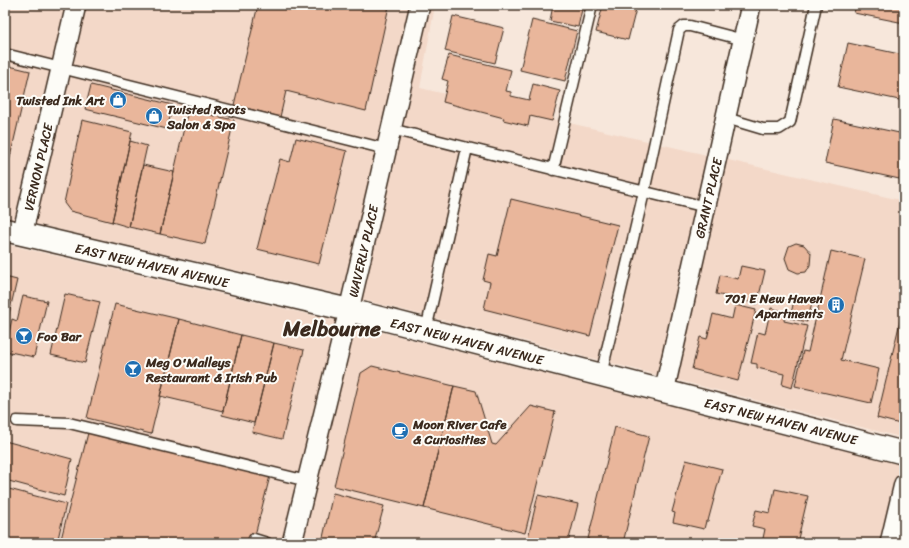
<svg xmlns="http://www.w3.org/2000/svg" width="909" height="548" font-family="Sriracha,sans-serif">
	<rect width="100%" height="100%" fill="#f7e7db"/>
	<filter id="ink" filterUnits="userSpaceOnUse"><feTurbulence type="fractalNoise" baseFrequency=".025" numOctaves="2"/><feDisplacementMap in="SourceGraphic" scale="8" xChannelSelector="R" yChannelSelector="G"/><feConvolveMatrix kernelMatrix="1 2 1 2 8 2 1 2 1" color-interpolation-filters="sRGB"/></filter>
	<g filter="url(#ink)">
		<path fill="#f3d8c8" d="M5 5H435L420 88 904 201V438L352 297 5 217Z
			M5 244 346 323 904 465V543H24L5 538Z"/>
		<path fill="#e9b69b" stroke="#3b2a1e" d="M258 5H384L389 6 366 111 286 91 280 117 234 105Z
			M553 5H583L578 27 550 21Z
			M603 5H637L628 40 596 32Z
			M856 5H904V23L854 13Z
			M453 16 504 28 495 63 445 51Z
			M532 20 577 31 565 81 520 70Z
			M848 43 904 55V101L838 87Z
			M449 55 511 70 506 91 511 92V96L529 100 533 84 560 91 552 121 530 116 528 126 503 120 504 118 443 102 448 81 442 79Z
			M5 65 30 71 5 179Z
			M91 85 173 105 167 129 85 109Z
			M188 110 234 120 205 244 160 234Z
			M834 119 904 134V180L825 163Z
			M82 120 132 132 112 222 70 211 64 203Z
			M296 138 347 151 319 264 257 249 280 159 290 162Z
			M130 141 147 146 129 227 112 222Z
			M143 165 174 172 160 234 129 227Z
			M511 199 618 225 590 336 484 309 490 282 483 280 489 254 497 256Z
			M796 243 804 245 811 253 810 265 806 272 798 273 789 269 785 258 789 246Z
			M831 251 865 259 841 360 879 369 871 403 795 386 803 351 808 352Z
			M741 266 765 271 757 304 716 294 720 275 738 279Z
			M5 277 17 280 5 331Z
			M65 294 100 302 85 363 51 355Z
			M23 296 47 301 34 357 5 351 12 319 17 321Z
			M795 296 813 300 807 322 790 318Z
			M115 304 179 319 151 434 87 418Z
			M735 305 756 310 738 381 692 369 700 337 707 339 713 314 732 319Z
			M904 305V425L877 418Z
			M771 308 786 312 784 321 807 326 792 388 782 385 784 374 757 368V364L751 363 758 332 765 334Z
			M179 319 241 335 223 411 160 396Z
			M241 335 274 343 254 423 222 415Z
			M274 343 304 350 282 439 252 432Z
			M372 366 454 386 424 508 334 486 361 373Z
			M454 386 476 391 492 444 496 445 531 406 555 412 525 533 424 508Z
			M615 427 649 436 640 472 623 543H587Z
			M89 429 270 476 253 543H60Z
			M5 441 72 459 64 496 5 480Z
			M686 460 722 469 708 521H706L704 529 673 522 675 513 672 512Z
			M5 488 66 504 57 543H5Z
			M775 489 808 496 797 543H762L765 529 752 526 756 510 770 513Z
			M333 493 384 506 374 543 322 542Z
			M538 495 578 504 568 543H548L528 538Z"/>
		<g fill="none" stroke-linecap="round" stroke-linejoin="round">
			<g stroke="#3b2a1e" stroke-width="13">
				<path id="service" d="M5 54 386 149
					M726 118 763 129H779L790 122 816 5
					M391 129 706 207
					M553 170 592 5
					M426 330 467 148
					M601 375 644 192 679 30 684 26H690L744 40
					M17 421 69 423 307 481
					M254 539 267 543"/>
			</g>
			<g stroke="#3b2a1e" stroke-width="22">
				<path id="minor" d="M22 235 76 5
					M664 392 751 5
					M292 543 349 310 420 5
					M890 543 904 484"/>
			</g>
			<g stroke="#3b2a1e" stroke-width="25">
				<path id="tertiary" d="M5 230 349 310 904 453"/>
			</g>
			<use href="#service" stroke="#fdfcf7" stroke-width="10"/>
			<use href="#minor" stroke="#fdfcf7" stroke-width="19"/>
			<use href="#tertiary" stroke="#fdfcf7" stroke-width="22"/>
		</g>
	</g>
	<defs>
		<g id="shop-disc" transform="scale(0.9)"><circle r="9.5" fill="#1f6fb2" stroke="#fdfcf7"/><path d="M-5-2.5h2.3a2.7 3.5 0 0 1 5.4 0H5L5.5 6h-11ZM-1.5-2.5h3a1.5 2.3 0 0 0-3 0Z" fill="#fff"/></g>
		<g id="building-disc" transform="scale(0.9)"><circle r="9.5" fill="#1f6fb2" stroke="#fdfcf7"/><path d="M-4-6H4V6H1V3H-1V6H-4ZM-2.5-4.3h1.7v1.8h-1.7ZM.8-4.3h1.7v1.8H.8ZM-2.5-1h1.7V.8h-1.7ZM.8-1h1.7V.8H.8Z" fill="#fff"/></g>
		<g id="bar-disc" transform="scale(0.9)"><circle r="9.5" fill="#1f6fb2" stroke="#fdfcf7"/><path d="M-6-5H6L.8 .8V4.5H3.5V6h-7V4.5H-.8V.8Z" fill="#fff"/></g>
		<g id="cafe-disc" transform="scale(0.9)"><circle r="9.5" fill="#1f6fb2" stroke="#fdfcf7"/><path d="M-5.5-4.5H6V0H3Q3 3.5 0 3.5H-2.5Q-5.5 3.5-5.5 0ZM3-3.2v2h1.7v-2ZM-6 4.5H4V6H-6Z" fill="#fff"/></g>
	</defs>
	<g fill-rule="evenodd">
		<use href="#shop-disc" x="118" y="100"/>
		<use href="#shop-disc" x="154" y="116"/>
		<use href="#building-disc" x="836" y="305"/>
		<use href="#bar-disc" x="24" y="336"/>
		<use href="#bar-disc" x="133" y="369"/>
		<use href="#cafe-disc" x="400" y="431"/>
	</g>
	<g text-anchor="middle" stroke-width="4" stroke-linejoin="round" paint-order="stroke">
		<g font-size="13" font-weight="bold" fill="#3b2a1e" stroke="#fdfcf7" text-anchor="start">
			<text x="105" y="105" text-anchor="end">Twisted Ink Art</text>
			<text x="167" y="114">Twisted Roots<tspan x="167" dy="15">Salon &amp; Spa</tspan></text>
			<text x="823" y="303" text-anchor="end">701 E New Haven<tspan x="823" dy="15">Apartments</tspan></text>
			<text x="37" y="341">Foo Bar</text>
			<text x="146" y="367">Meg O'Malleys<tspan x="146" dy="15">Restaurant &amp; Irish Pub</tspan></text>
			<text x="413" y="429">Moon River Cafe<tspan x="413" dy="15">&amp; Curiosities</tspan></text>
		</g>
		<g font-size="13" fill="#3b2a1e" stroke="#fdfcf7">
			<text transform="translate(38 167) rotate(-77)" y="5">VERNON PLACE</text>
			<text transform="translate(708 198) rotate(-77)" y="5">GRANT PLACE</text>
			<text transform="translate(363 251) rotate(-77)" y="5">WAVERLY PLACE</text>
			<text transform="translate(152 265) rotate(13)" y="5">EAST NEW HAVEN AVENUE</text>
			<text transform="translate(467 341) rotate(14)" y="5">EAST NEW HAVEN AVENUE</text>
			<text transform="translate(781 421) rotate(14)" y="5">EAST NEW HAVEN AVENUE</text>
		</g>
		<g font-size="21" font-weight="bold" fill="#3b2a1e" stroke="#fdfcf7">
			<text x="332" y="336">Melbourne</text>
		</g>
	</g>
	<rect width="909" height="548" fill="none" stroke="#fdfcf7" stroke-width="20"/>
	<rect x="10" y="10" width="889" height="528" fill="none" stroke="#3b2a1e" stroke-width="1.5" filter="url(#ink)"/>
</svg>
